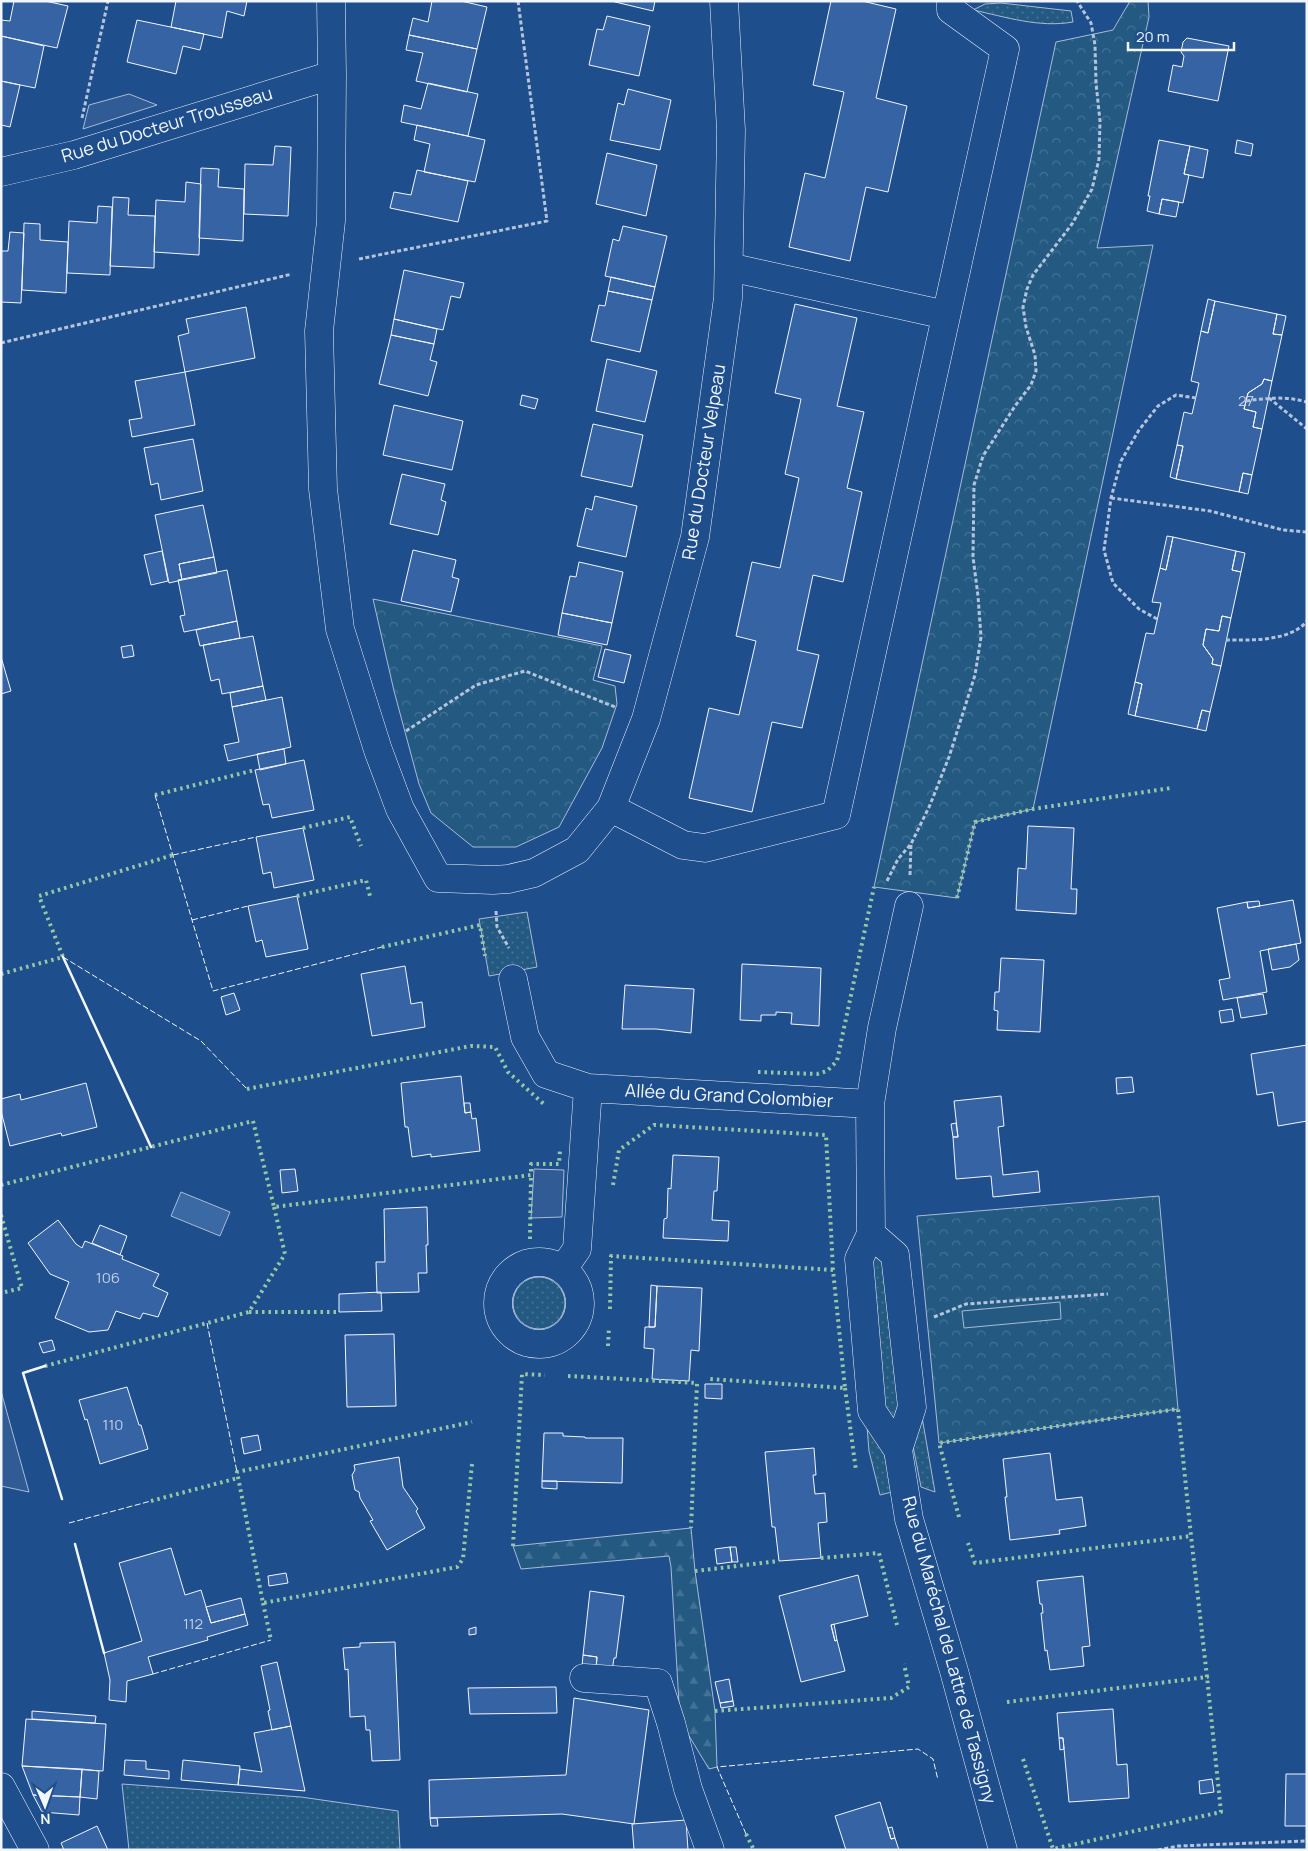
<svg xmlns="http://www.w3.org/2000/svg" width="1308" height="1851" font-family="Manrope,sans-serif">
	<defs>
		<pattern id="grass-dots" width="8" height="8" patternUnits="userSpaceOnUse" patternTransform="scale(1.25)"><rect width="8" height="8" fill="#245a82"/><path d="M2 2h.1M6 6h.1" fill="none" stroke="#447295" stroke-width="1.8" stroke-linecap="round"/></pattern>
		<pattern id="forest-firs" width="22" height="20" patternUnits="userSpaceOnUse" patternTransform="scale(1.25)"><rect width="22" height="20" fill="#245a82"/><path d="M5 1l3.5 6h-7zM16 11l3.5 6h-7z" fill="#447295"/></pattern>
		<pattern id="park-crowns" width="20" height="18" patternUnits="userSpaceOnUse" patternTransform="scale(1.25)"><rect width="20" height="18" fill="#245a82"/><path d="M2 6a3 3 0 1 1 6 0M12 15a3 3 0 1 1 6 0" fill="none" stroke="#447295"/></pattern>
	</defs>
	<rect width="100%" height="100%" fill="#1f4e8c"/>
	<path fill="url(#grass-dots)" stroke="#a8bbd7" d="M1001 3 1071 11 1073 22C1039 28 1006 17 973 10L985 4Z
		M527 912 537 967 489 976 479 919Z
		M875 1257 883 1260 901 1414 891 1419 885 1415 870 1262Z
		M513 1303a26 26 0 1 1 52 0a26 26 0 1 1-52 0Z
		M866 1414 882 1442 892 1492 880 1495 869 1451Z
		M922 1417 935 1492 921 1487 913 1446Z
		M122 1784 301 1797 398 1811 400 1850H129Z"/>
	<path fill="url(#forest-firs)" stroke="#a8bbd7" d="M691 1528 695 1571 715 1711 717 1767 709 1769 680 1721 671 1567 669 1556 521 1569 513 1546Z"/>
	<path fill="url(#park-crowns)" stroke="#a8bbd7" d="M1130 1H1148L1149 17 1097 248 1153 245 1033 809 975 822 957 898 874 887 1056 42 1113 30Z
		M373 599 602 646 593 680 615 686 617 704 602 748 559 827 516 847H473L431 813 419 784 394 691Z
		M1159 1196 1178 1409 939 1443 917 1216Z"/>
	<path fill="#245a82" stroke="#a8bbd7" d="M1060 1302 1061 1319 964 1328 962 1311Z"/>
	<path fill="#305b95" stroke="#a8bbd7" d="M129 94 157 105 83 129 89 105Z
		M534 1169 564 1170 562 1217 531 1218Z
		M1 1391 29 1492 1 1486Z"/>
	<path fill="#3b69a3" stroke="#a8bbd7" d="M181 1192 230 1212 220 1236 171 1216Z"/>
	<path fill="#3563a3" stroke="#f2f6ff" d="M14 1H45L68 6 57 48 1 36V20L10 21Z
		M176 1H247L244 16 227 11 222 38 171 27Z
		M432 1H461L487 7 477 49 409 35 413 18 428 22Z
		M611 1H655L653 11Z
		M831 1H862L896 9 876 98 907 106 888 192 866 187 850 261 789 247 805 173 825 178 844 92 813 85Z
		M607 16 650 26 639 76 589 65 597 29 603 30Z
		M137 20 204 34 200 50 183 46 176 74 127 62Z
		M409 35 477 49 467 92 416 81 423 53 406 50Z
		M1 36 44 46 35 88 1 81Z
		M1187 38 1229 46 1218 101 1168 91 1173 65 1182 67 1184 56 1181 52 1183 42Z
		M1 81 20 85 10 127 1 125Z
		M428 83 478 94 468 136 401 122 404 105 421 109Z
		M628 89 671 100 660 150 610 140 618 103 624 105Z
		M417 125 485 140 475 182 424 172 430 144 414 140Z
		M1159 140 1190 146 1184 174 1189 175 1183 203 1162 199 1159 214 1147 211 1150 196H1148Z
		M1237 140 1253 144 1251 156 1235 153Z
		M275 146 291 147 288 216 244 214 245 164 273 165Z
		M1190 146 1208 150 1203 178 1184 174Z
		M607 153 657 165 646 216 596 204Z
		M201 168 219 169 218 187 244 189 243 241 199 238Z
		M417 170 468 181 458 222 390 208 394 192 411 195Z
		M186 182 201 184 199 255 154 252 156 200 185 202Z
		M113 197 129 198 128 215 155 216 154 268 110 266Z
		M1162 199 1179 202 1176 217 1159 214Z
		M98 206 112 207 110 275 67 273 69 221 97 223Z
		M24 223 40 224V240L68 242 66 293 22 290Z
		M623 226 667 236 655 287 605 276 613 239 619 241Z
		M10 232 24 233 21 303 1 302V251H8Z
		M404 270 464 283 460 298 451 296 443 330 394 319Z
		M611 277 655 287 652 300 608 291Z
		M608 291 652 300 640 352 591 341 599 305 605 306Z
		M1208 299 1215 301 1208 333 1201 331Z
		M1215 301 1277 314 1273 334 1282 335 1272 381 1264 379 1262 384 1248 393 1244 409 1256 412 1253 427 1262 429 1252 475 1243 473 1239 492 1176 479 1183 446 1177 445 1184 412 1192 414 1199 383 1191 381 1201 331 1208 333Z
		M795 304 857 318 837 406 864 412 847 488 862 492 843 582 813 575 797 650 819 655 802 728 772 722 752 812 689 798 709 708 739 715 756 641 736 636 752 562 780 568 799 478 785 474 801 399 775 393Z
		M246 307 255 358 185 372 178 336 189 333 186 319Z
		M1277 314 1286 316 1282 335 1273 334Z
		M394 319 437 329 434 344 391 335Z
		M391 335 434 344 430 360 437 362 428 396 379 384Z
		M607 359 657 371 645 422 596 411Z
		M185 372 195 425 132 437 129 420 142 418 135 381Z
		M1264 379 1272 381 1262 429 1253 427 1256 412 1244 409 1248 393 1262 384Z
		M522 395 538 399 535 409 520 405Z
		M394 405 463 421 452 470 383 455Z
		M593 424 643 435 632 487 581 476Z
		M193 439 203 491 161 500 158 483 151 485 144 448Z
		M1177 445 1183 446 1176 479 1170 477Z
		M1243 473 1252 475 1248 494 1239 492Z
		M402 474 445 484 441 500 446 502 438 535 390 524Z
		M595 496 637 506 626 557 577 546 586 508 592 510Z
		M203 505 214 557 179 564 182 580 169 583 155 515Z
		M1167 536 1173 537 1166 570 1160 568Z
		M1173 537 1236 551 1232 570 1241 572 1231 618 1222 616 1219 631 1206 629 1203 645 1213 659 1212 664 1221 666 1210 712 1202 710 1197 729 1135 716 1142 684 1135 682 1146 633 1154 634 1161 603 1152 602 1160 568 1166 570Z
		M413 550 456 560 452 577 459 579 451 612 401 601Z
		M162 551 168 581 151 585 144 555Z
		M1236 551 1245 553 1241 572 1232 570Z
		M214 557 217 573 182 580 179 564Z
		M579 562 623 572 612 623 562 613 570 576 576 577Z
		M227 570 237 621 184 632 180 616 185 615 178 580Z
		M562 613 612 623 607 645 558 635Z
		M1222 616 1231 618 1221 666 1212 664 1213 659 1203 645 1206 629 1219 631Z
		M237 621 240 638 200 646 196 630Z
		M253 636 263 686 222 694 219 679 211 681 203 645Z
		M132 645 134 656 123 658 121 647Z
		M605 649 631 655 624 683 598 677Z
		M1 657 11 691 1 694Z
		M1135 682 1142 684 1135 716 1128 714Z
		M263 686 266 700 232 707 230 693Z
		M282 697 291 747 228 761 224 745 239 742 232 707Z
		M1202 710 1210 712 1206 731 1197 729Z
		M284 749 286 764 260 770 257 754Z
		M304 760 314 810 272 818 269 804 263 805 255 770Z
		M1028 826 1074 828 1071 889H1077L1076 914 1016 910 1018 868 1026 869Z
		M303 828 314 880 274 888 271 872 263 874 256 837Z
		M297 896 308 949 266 957 262 940 256 942 248 906Z
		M1293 900 1301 943 1260 951 1267 992 1223 1000 1219 980 1230 978 1217 908 1247 902 1248 908Z
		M1259 901 1260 906 1248 908 1247 902Z
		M1296 944 1299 960 1290 967 1272 970 1268 949Z
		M1001 958 1044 960 1040 1032 997 1030 998 1011 994 1010 995 992H999Z
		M742 964 821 968 819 1026 791 1024 792 1013 776 1012V1015H761V1021L740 1020Z
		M405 966 411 1004 422 1002 425 1027 372 1036 361 974Z
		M625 985 694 989 691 1033 656 1029H622Z
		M234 993 240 1010 226 1015 221 997Z
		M1263 994 1267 1014 1241 1018 1237 998Z
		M1232 1009 1234 1021 1221 1023 1219 1011Z
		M1307 1045V1121L1278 1126 1273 1092 1257 1095 1251 1054Z
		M461 1076 465 1113 471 1112 472 1119 476 1118 480 1151 431 1157V1154L412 1157 408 1127H405L401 1083Z
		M1132 1077 1134 1092 1117 1094 1116 1078Z
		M86 1083 97 1127 62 1136 61 1133 10 1146 1 1111V1099L20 1094 21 1100Z
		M1001 1096 1004 1126 998 1127 1003 1175 1038 1171 1040 1192 993 1197 991 1176 956 1179 953 1137H958L954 1101Z
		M464 1103H470L471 1112 465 1113Z
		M956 1123 958 1137H953L951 1124Z
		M673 1155 719 1157 717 1191H714L712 1220 729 1221 728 1241 663 1238 664 1219 667 1218 668 1188 671 1189Z
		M295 1169 298 1191 282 1193 280 1170Z
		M427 1207 428 1245H426L427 1273H418L419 1292 377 1293 376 1262H385L384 1209Z
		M58 1220 76 1244 82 1248 85 1241 123 1256 122 1259 159 1274 153 1286 168 1293 158 1317 143 1313 140 1319 116 1311 108 1330 89 1332 55 1318 69 1282 50 1274 28 1243Z
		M100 1225 127 1236 120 1255 92 1243Z
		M651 1285 657 1286 655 1327H649Z
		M657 1286 702 1288 699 1351 691 1350 689 1381 652 1379 654 1349 644 1348 645 1327H655Z
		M381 1292 382 1311 339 1312V1294Z
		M394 1334 396 1406 347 1407 345 1335Z
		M52 1340 55 1350 43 1353 39 1343Z
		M705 1384H722V1399L705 1398Z
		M127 1387 139 1425H141L148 1449 100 1464 87 1419 85 1420 79 1400Z
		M544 1433H563V1436L585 1437V1438H623L622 1483 542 1481Z
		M258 1435 261 1450 244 1454 241 1438Z
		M814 1448 816 1475H813L815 1494 825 1493 827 1522 818 1523 821 1558 779 1561 775 1527H772L765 1452Z
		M1050 1453 1056 1500 1082 1497 1086 1526 1059 1530 1060 1534 1010 1540 1005 1497H1007L1003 1459Z
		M399 1457 403 1487 418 1509 416 1511 425 1528 387 1550 370 1521 373 1520 360 1498 359 1492 355 1490 352 1475 355 1470 354 1465Z
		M542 1481H557V1489L542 1488Z
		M730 1547H736L738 1562H732Z
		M730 1547 732 1562 717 1564 715 1549Z
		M171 1548 185 1595 201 1590 211 1623 245 1614 248 1625 207 1637 208 1640 148 1657 153 1674 127 1681 126 1702 109 1700 110 1680 104 1653 142 1641 119 1563Z
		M286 1573 288 1583 269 1586 268 1576Z
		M858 1575 868 1616 831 1625 835 1641 837 1640 845 1671 801 1682 779 1596Z
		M1083 1576 1090 1646 1082 1647 1084 1666 1050 1670 1047 1650 1045 1651 1041 1613H1043L1042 1604H1040L1037 1581Z
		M590 1591 624 1596 616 1658H614L612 1671 596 1669 597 1657 583 1655Z
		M241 1598 245 1614 211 1623 206 1607Z
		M834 1624 837 1640 835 1641 831 1625Z
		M476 1627V1634L469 1635V1629Z
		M395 1642 400 1760 372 1761 370 1730H366L365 1716 350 1717 348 1669 345 1670 343 1648 360 1647V1643Z
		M583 1655 597 1657 596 1669 582 1667Z
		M277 1662 291 1726 272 1730 268 1711 270 1710 261 1666Z
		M729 1679 733 1701 720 1703 715 1682Z
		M556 1687 557 1713 470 1714 468 1688Z
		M574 1698 649 1710 634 1824 562 1814 430 1818 429 1780 566 1775Z
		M733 1701 734 1706 721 1708 720 1703Z
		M1113 1709 1117 1765 1127 1764 1129 1798 1069 1802 1063 1738H1059L1057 1713Z
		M32 1711 96 1716 95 1723 32 1719Z
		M26 1719 106 1724 103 1771 22 1766Z
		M291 1726 305 1791 238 1785 240 1769 262 1772 254 1733Z
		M1059 1738H1063L1064 1749 1060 1750Z
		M125 1760 146 1761V1769L169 1771V1779L124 1775Z
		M183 1760 240 1766 238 1785 181 1780Z
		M22 1766 82 1769 80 1797 33 1795Z
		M82 1769 99 1771 97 1799 80 1797Z
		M1286 1774H1307V1826H1285Z
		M1212 1779 1214 1792 1200 1794 1199 1781Z
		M33 1795 80 1797 79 1815 42 1812Z
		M880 1802 891 1839 895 1838 899 1850H846L835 1816Z
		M430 1818H437L438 1826H431Z
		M686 1820 688 1850H634L632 1824Z
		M97 1826 108 1850H64L61 1843Z
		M892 1827 895 1838 891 1839 888 1828Z"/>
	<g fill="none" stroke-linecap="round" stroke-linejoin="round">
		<g stroke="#f2f6ff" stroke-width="29">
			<path id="minor" d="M331 1 332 75 331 221 319 331 323 489 340 629 378 750 400 809 438 878 493 880 508 879 534 873 577 850 611 808 646 719 695 537 728 298 731 130 724 1
				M1 172 74 155 332 75
				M729 267 946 315
				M611 808 683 845 705 848 836 815 1005 49 951 10V1
				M909 906 882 1028 870 1104 871 1234 859 1259 872 1411 898 1450 909 1519 954 1671 1003 1850
				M513 979 525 1037 546 1074 588 1088 870 1104
				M871 1234 895 1255 912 1407 898 1450
				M498 1303a41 41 0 1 1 82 0a41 41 0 1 1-82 0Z
				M563 1269 577 1249 588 1088
				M584 1678 658 1683 671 1723 688 1789 710 1850
				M1 1787 35 1850"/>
		</g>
		<path stroke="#b3c4dc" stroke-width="3" stroke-dasharray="4 2.5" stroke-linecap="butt" d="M82 118 108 1
			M359 259 547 221 518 1
			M1 343 292 274
			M1269 398 1307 429
			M1246 401C1267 398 1286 396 1307 402
			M1111 498 1210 511 1283 530 1307 532
			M1157 619 1139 609 1113 583 1104 550 1111 498 1121 461 1139 430 1158 406 1176 395 1196 398
			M1226 640C1250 640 1290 642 1307 621
			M406 731 476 685 525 671 615 707
			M910 875 911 844
			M887 881 898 859 911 844 930 805 949 757 975 675 981 637 978 596 973 557 974 485 983 456 1015 406 1031 385 1036 371 1035 355 1026 327 1023 307 1027 289 1033 275 1072 224 1092 189 1099 159 1100 121 1096 83 1095 45 1091 23 1077 1
			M496 911 497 927 509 948
			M934 1317 966 1304 1108 1294
			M1158 1850 1178 1846 1307 1841"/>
		<use href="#minor" stroke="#1f4e8c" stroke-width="28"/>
		<path stroke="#97c8a6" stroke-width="4" stroke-dasharray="2.5 4" stroke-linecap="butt" d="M155 795 255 770
			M303 828 350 817 361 846
			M297 896 366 880 370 896
			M957 898 975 822 1033 809 1171 788
			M382 947 480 925 485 956
			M1 974 63 957 39 896 173 855
			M758 1072 817 1074 827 1071 837 1061 874 887
			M247 1089 471 1046 495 1047 508 1072 546 1106
			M1 1185 253 1121 274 1207 531 1175V1164H559L560 1150
			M613 1185 619 1150 654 1125 826 1135 833 1270
			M1 1215 22 1288 1 1293
			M530 1239 531 1175
			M610 1309 611 1256 833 1270 845 1388 710 1379
			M249 1312H339
			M608 1346 609 1327
			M45 1366 249 1312 285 1254 274 1207
			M568 1376 697 1383 691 1528
			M845 1388 856 1471
			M472 1464 463 1559 457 1567 263 1603 237 1472 472 1422
			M151 1501 238 1478
			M959 1517 939 1443 1178 1409 1191 1536 975 1563 968 1543
			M513 1546 522 1374 545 1375
			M821 1558 879 1553 898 1629
			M695 1571 779 1561
			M263 1603 271 1640
			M1007 1702 1207 1677 1191 1536
			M715 1711 891 1698 909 1687 904 1664
			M1023 1759 1053 1849 1221 1812 1207 1677
			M746 1834 754 1850"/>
		<path stroke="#f2f6ff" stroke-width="1" stroke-dasharray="6 2.5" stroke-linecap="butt" d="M155 795 213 991 382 947
			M173 855 256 837
			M192 920 248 906
			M63 957 201 1041 247 1089
			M207 1323 237 1472
			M69 1523 151 1501
			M153 1674 271 1640
			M746 1834 717 1767 918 1749 933 1759 938 1780"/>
		<path stroke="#f2f6ff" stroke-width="2.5" d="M63 957 151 1147
			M45 1366 23 1373 62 1499
			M75 1544 104 1653"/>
	</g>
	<g text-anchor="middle" stroke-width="4" stroke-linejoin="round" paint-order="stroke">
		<g font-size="15" fill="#c3d1e8">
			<text x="1246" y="406">27</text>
			<text x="108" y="1283">106</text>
			<text x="113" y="1430">110</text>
			<text x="193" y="1629">112</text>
		</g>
		<g font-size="18" fill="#f2f6ff" stroke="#1f4e8c">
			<text transform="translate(167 125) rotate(-17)" y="6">Rue du Docteur Trousseau</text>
			<text transform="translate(704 462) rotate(-81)" y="6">Rue du Docteur Velpeau</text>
			<text transform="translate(729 1096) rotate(3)" y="6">Allée du Grand Colombier</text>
			<text transform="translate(949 1650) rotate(75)" y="6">Rue du Maréchal de Lattre de Tassigny</text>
		</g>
	</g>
	<rect width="1308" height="1851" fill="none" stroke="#f2f6ff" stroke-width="5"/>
	<g transform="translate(45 1806) rotate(178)" stroke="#1f4e8c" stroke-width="4" paint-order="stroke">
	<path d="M0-4L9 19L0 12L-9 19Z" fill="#f2f6ff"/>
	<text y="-8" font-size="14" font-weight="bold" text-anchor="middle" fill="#f2f6ff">N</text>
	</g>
	<path d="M1128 42v8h106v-8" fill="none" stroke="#f2f6ff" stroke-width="2.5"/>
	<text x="1136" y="42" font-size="15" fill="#f2f6ff" stroke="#1f4e8c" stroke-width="4" paint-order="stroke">20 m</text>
</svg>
